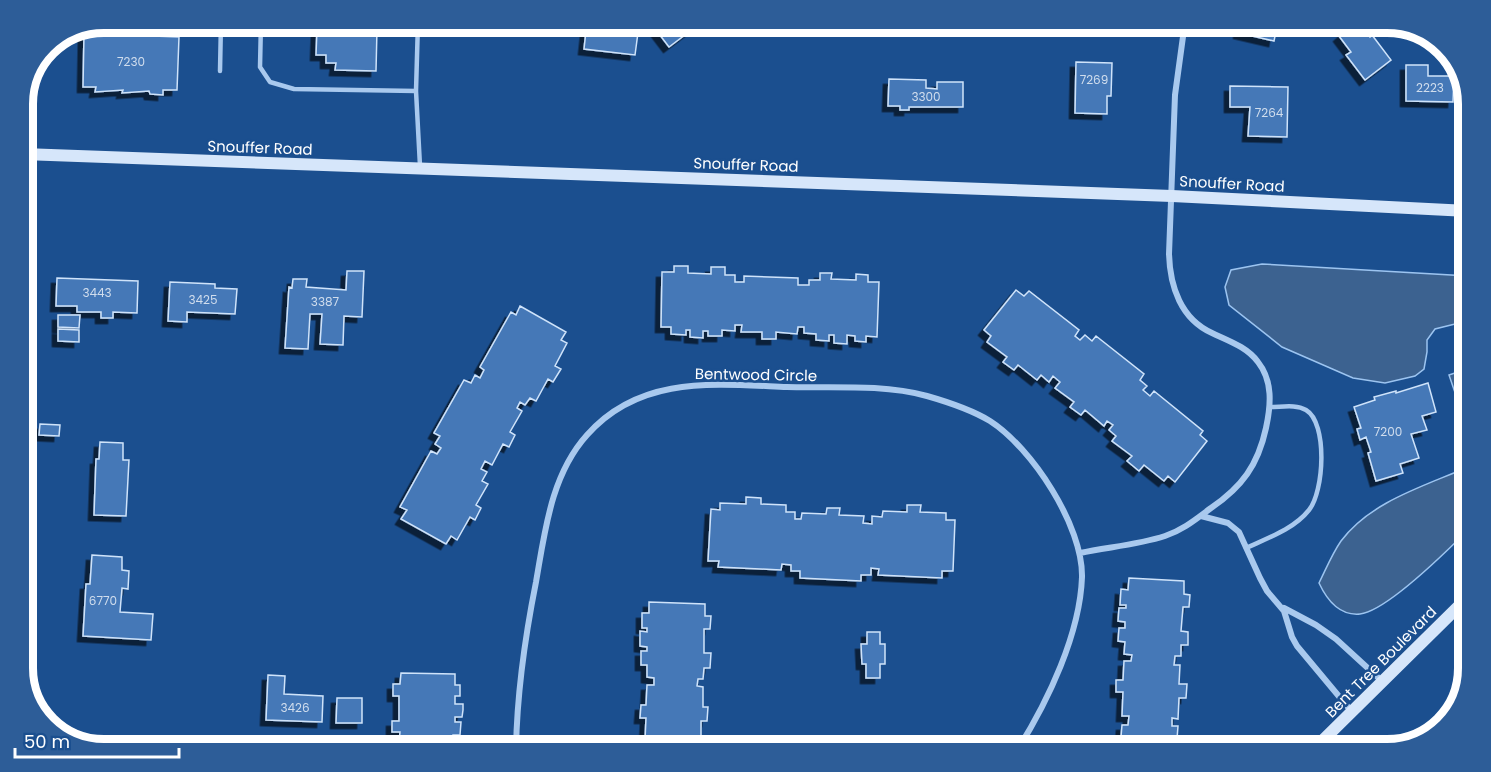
<svg xmlns="http://www.w3.org/2000/svg" width="1491" height="772" font-family="Poppins,sans-serif">
	<defs>
		<filter id="shadow"><feDropShadow dx="-5.5" dy="5.5" stdDeviation="0" flood-color="#0009"/></filter>
	</defs>
	<rect width="100%" height="100%" fill="#1b4f8f"/>
	<path fill="#3c6290" stroke="#9cc4f0" stroke-width="1.5" d="M1262 264 1468 276V327L1455 324 1435 329 1427 340V352L1424 369 1415 376 1385 383 1353 378 1282 347 1229 305 1225 287 1231 270Z
		M1461 366 1468 369V414L1463 416 1449 375 1458 372Z
		M1468 467V530C1447 551 1387 611 1360 614 1339 616 1326 598 1319 583 1326 569 1332 554 1341 541 1371 501 1425 486 1468 467Z"/>
	<path fill="#4478b7" stroke="#cfe3fa" stroke-width="1.5" filter="url(#shadow)" d="M298 22H359V29H377L376 71 335 70 336 63H326V55H316L317 29H298Z
		M587 22H621L639 25 635 55 584 49Z
		M650 22H702L669 47Z
		M1241 22H1278L1274 41 1239 33Z
		M1356 22H1359L1370 37 1372 35 1391 60 1365 80 1346 55 1351 52 1339 36Z
		M109 33 153 34V36L179 37 177 90H163V95L150 94 149 91 122 93 123 90 95 92 96 87H83L84 34H109Z
		M1076 62 1112 63 1111 96H1107V114L1075 113Z
		M1406 65H1428V76H1454L1453 102 1406 101Z
		M889 79 926 80V88L937 89V82H963V107H909V110H900V106H888Z
		M1230 86 1288 87 1287 137 1248 136 1250 107H1230Z
		M674 266H688V273L711 274V267H725V275H735V282H744V276L798 278V285H809V280H820V273H832L831 279 856 280V274L868 275V282H879L877 337 866 336V342L855 341V336L847 335V344L834 343V335H829V341L816 340V334L804 333V327H798L797 334 776 332V339H762V332H741L742 325H735V331L722 330V336H708V331H703V338L690 337V330H686V335L671 334V327H661L662 272H674Z
		M347 271H364L362 317 344 316 343 345 320 344 322 314H310L308 349 285 348 289 287 292 288 293 279H307L306 287 346 290Z
		M57 278 138 281 137 313 113 312V318H101V312H77V306H56Z
		M170 282 215 284V288L237 289 235 314 187 312V322L168 321Z
		M1016 290 1024 296 1029 291 1079 330 1075 336 1080 340 1085 335 1092 341 1096 336 1144 374 1140 380 1147 386 1143 390 1150 396 1154 391 1203 431 1200 435 1207 441 1175 482 1168 476 1164 481 1144 465 1139 471 1127 461 1132 456 1112 441 1116 436 1109 430 1113 425 1107 421 1104 426 1085 410 1081 415 1070 407 1074 402 1055 388 1060 382 1053 376 1049 382 1041 375 1037 380 1018 365 1014 370 1003 362 1007 357 987 342 991 336 984 330Z
		M520 306 566 332 561 340 567 343 555 366 561 369 553 382 548 379 536 401 530 398 525 405 520 402 517 408 522 411 510 432 515 435 509 447 503 444 492 465 485 461 481 469 487 472 482 481 488 484 476 505 481 508 475 520 470 517 457 540 451 536 446 544 401 519 407 510 400 507 431 451 437 454 441 448 435 444 440 436 434 433 464 380 471 383 475 375 480 378 484 370 480 367 511 312 516 315Z
		M58 315H80L79 328 58 327Z
		M58 329 79 330V342L58 341Z
		M1428 383 1436 412 1422 416 1427 430 1411 434 1419 458 1400 464 1403 473 1376 481 1368 453 1371 452 1366 437 1360 440 1357 429 1361 428 1354 407 1375 400 1374 397 1396 391V393Z
		M40 424 60 425 59 436 39 435Z
		M100 442 123 443V460H129L126 516 94 515 96 459H99Z
		M746 497 761 498V504L786 505V512H795V519H801L802 513 826 514 827 508H840L839 515 864 516 863 523 872 524V516L882 517 883 511 907 512V505H921L920 512 946 513V520H955L953 571H942V578L878 575 879 569 871 568V575H861V581L800 578V571H791V565L782 564 781 570 718 567 719 561H708L711 509 720 510V503L746 504Z
		M92 555 122 557V570L129 571 128 589 122 588 120 612 153 614 151 640 83 636 86 584H90Z
		M1129 578 1184 581V594L1190 595 1189 607H1183L1181 631 1188 632V645H1181V656H1175L1174 665H1180L1179 684H1187L1186 698H1179L1178 719 1172 718V726H1178L1177 739H1184L1183 749 1114 748 1115 737H1121L1122 725H1128L1129 716H1122L1123 692H1116V680H1123L1124 661H1131L1132 655 1124 654 1125 642 1118 641 1119 628H1125V622L1118 621 1119 608H1126V605H1120L1121 589 1128 590Z
		M649 602 705 604V616H711L710 629H704V653H711L710 668H704L703 679H698L697 686 703 687V707H708L707 721H701V749H645V748H651L652 740H645L646 718H640L641 705H646L647 685H654V678L647 677V665H641V651H647V647L640 646V631L647 632V628H642V613H649Z
		M867 632H880V644H885V664H880V678H866V664H862L861 644H867Z
		M401 673 455 674V685H460V696H455V704H463V710L462 717H455V722H461L460 735H453V747H447V749H405V743H399L400 732H392V721H399V696H393V684H400Z
		M268 675 285 676 284 694 323 696 322 722 266 720Z
		M337 698H362V723H336Z"/>
	<g fill="none" stroke-linecap="round" stroke-linejoin="round">
		<path stroke="#a9c9ee" stroke-width="4.5" d="M261 22 260 67 270 82 294 89 416 91
			M418 22 416 91 420 166
			M220 71 221 22
			M1246 548C1268 538 1294 529 1309 510 1324 492 1328 423 1306 410 1296 404 1282 407 1270 407"/>
		<path stroke="#a9c9ee" stroke-width="6" d="M1201 516 1228 523 1239 532 1260 578 1267 591 1284 611 1292 637 1297 646 1352 712
			M1080 553C1108 547 1137 545 1165 536 1183 530 1196 519 1211 508 1242 487 1258 465 1266 428 1271 405 1273 381 1258 362 1247 347 1229 341 1212 333 1181 319 1170 287 1169 254L1175 95 1185 22
			M1284 608 1316 625 1336 639 1383 682
			M516 749C517 693 525 637 536 582 545 531 551 475 587 435 640 375 714 384 787 387 832 388 883 384 927 396 948 402 972 410 990 421 1032 448 1083 526 1082 577 1080 634 1048 701 1018 749"/>
		<path stroke="#d6e6fa" stroke-width="12" d="M23 154 1172 196 1468 211
			M1314 749 1468 597"/>
	</g>
	<g text-anchor="middle" stroke-width="5" stroke-linejoin="round" paint-order="stroke">
		<g font-size="12" fill="#d0dded">
			<text x="131" y="66">7230</text>
			<text x="1094" y="84">7269</text>
			<text x="1430" y="92">2223</text>
			<text x="926" y="101">3300</text>
			<text x="1269" y="117">7264</text>
			<text x="97" y="297">3443</text>
			<text x="203" y="304">3425</text>
			<text x="325" y="306">3387</text>
			<text x="1388" y="436">7200</text>
			<text x="103" y="605">6770</text>
			<text x="295" y="712">3426</text>
		</g>
		<g font-size="15" fill="#fff" stroke="#1b4f8f">
			<text transform="translate(260 148) rotate(2)" y="5">Snouffer Road</text>
			<text transform="translate(746 165) rotate(2)" y="5">Snouffer Road</text>
			<text transform="translate(1232 184) rotate(3)" y="5">Snouffer Road</text>
			<text transform="translate(756 375) rotate(1)" y="5">Bentwood Circle</text>
			<text transform="translate(1381 662) rotate(-45)" y="5">Bent Tree Boulevard</text>
		</g>
	</g>
	<path d="M0 0H1491V772H0ZM104 33H1387A71 71 0 0 1 1458 104V668A71 71 0 0 1 1387 739H104A71 71 0 0 1 33 668V104A71 71 0 0 1 104 33Z" fill="#2d5d98" fill-rule="evenodd"/>
	<path fill="none" stroke="#fff" stroke-width="8" d="M104 33H1387A71 71 0 0 1 1458 104V668A71 71 0 0 1 1387 739H104A71 71 0 0 1 33 668V104A71 71 0 0 1 104 33Z"/>
	<path d="M15 748v9h164v-9" fill="none" stroke="#ffffff" stroke-width="3"/>
	<text x="24" y="748" font-size="18" fill="#ffffff" stroke="#1b4f8f" stroke-width="4.5" paint-order="stroke">50 m</text>
</svg>
